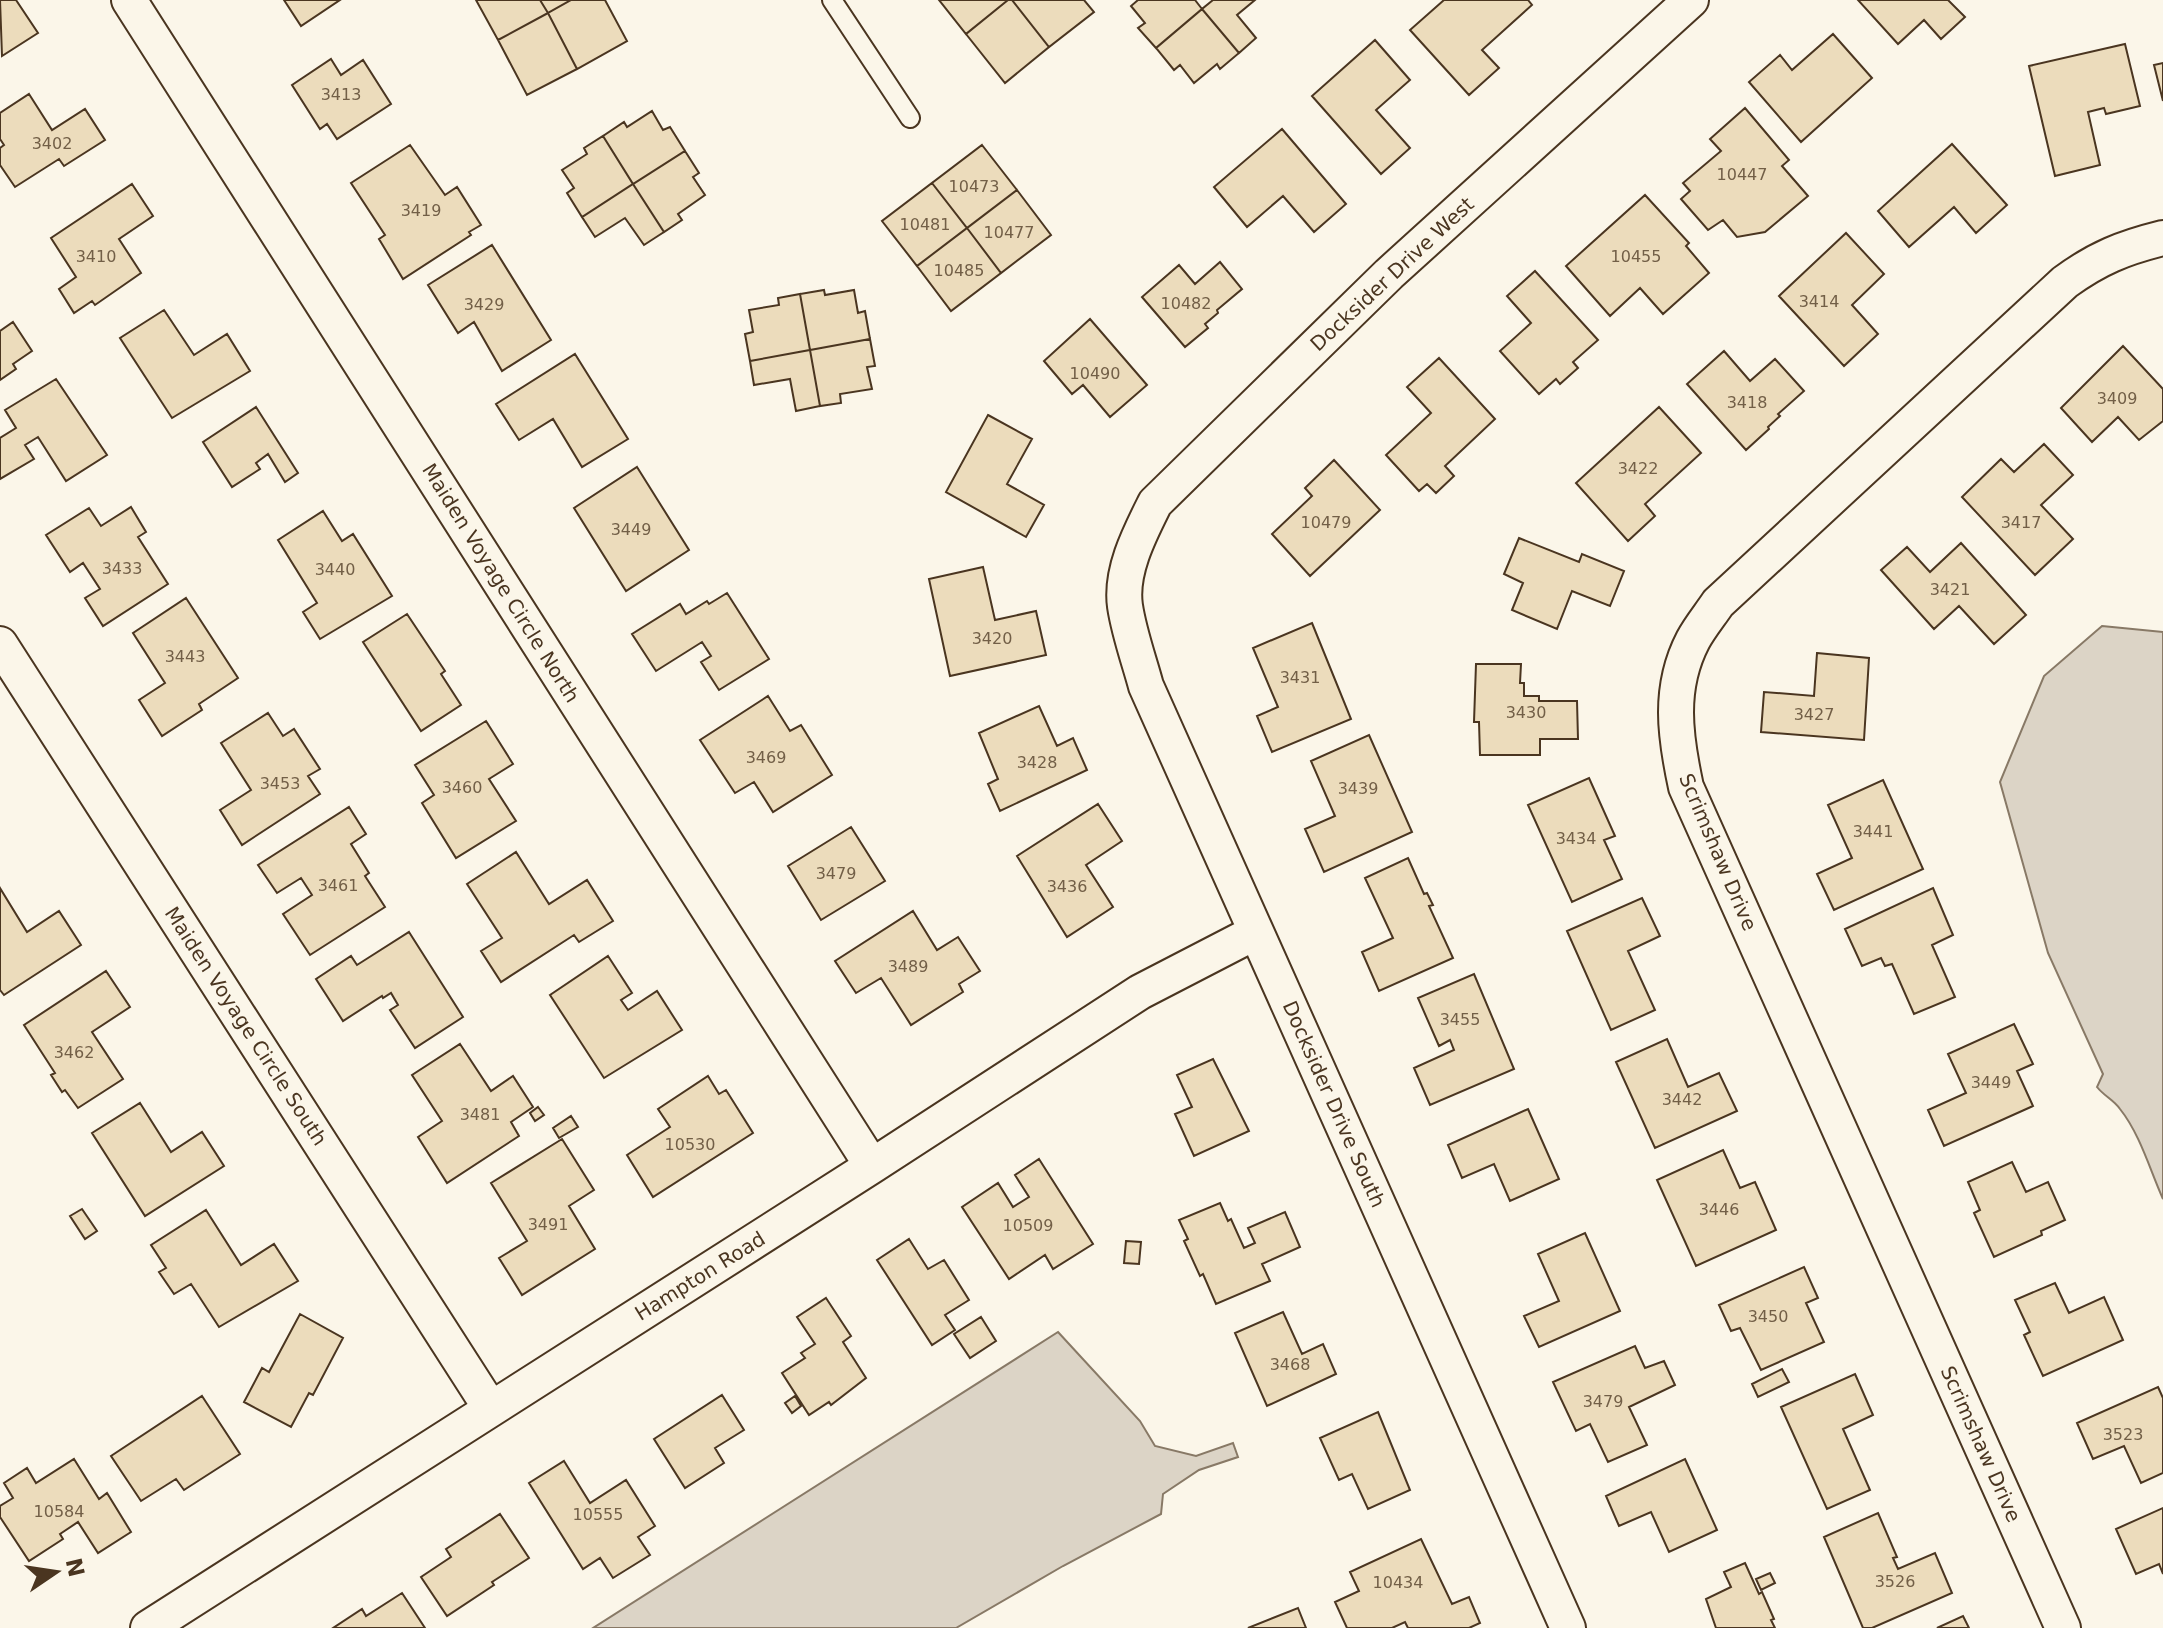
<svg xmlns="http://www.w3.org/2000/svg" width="2163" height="1628" font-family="'DejaVu Sans',sans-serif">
	<rect width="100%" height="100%" fill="#fbf6e9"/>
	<path fill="#dcd4c6" stroke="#887966" stroke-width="2" d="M2102 626 2163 632V1199C2150 1170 2140 1134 2120 1109 2114 1100 2104 1096 2097 1087L2103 1074 2048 953 2000 782 2044 676Z
		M1058 1332 1140 1421 1155 1446 1196 1456 1233 1443 1238 1457 1199 1470 1163 1494 1161 1514 1063 1566 956 1628H593Z"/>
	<path fill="#ecdcbc" stroke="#4a3520" stroke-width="2" d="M0 0H16L38 33 2 56Z
		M284 0H340L301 26Z
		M476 0H540L548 13 498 40Z
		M540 0H571L548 13Z
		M571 0H605L627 41 577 69 548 13Z
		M939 0H1008L966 34Z
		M1008 0H1012L1049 47 1005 83 966 34Z
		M1012 0H1084L1094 12 1049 47Z
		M1138 0H1195L1202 9 1156 48 1138 28 1145 23 1131 6Z
		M1213 0H1255L1237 15 1256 38 1239 53 1202 9Z
		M1444 0H1528L1532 5 1482 50 1499 68 1469 95 1410 30Z
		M1858 0H1948L1965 17 1941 39 1924 20 1898 44Z
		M1202 9 1239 53 1220 69 1217 64 1194 83 1180 65 1174 70 1156 48Z
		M548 13 577 69 527 95 498 40Z
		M1833 34 1872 78 1801 142 1749 82 1780 55 1792 70Z
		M1375 40 1410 80 1376 110 1410 148 1381 174 1312 96Z
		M2125 44 2140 106 2106 114 2104 108 2088 112 2100 165 2055 176 2029 66Z
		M331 59 341 75 363 60 391 104 337 139 327 124 320 129 292 85Z
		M2163 63V101L2154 65Z
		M29 94 52 130 85 109 105 140 64 166 59 159 15 187 0 165V148L4 145 0 139V113Z
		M1745 108 1789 160 1782 166 1808 196 1765 232 1737 237 1723 220 1708 230 1681 199 1690 191 1683 183 1721 151 1710 139Z
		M652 111 663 130 670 127 685 151 633 184 603 136 624 122 627 127Z
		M1282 129 1346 204 1314 232 1283 196 1247 227 1214 187Z
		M603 136 633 184 582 217 567 193 574 188 562 170 587 154 584 148Z
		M1952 144 2007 205 1976 233 1954 207 1909 247 1878 211Z
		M410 145 445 195 457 187 481 225 469 232 471 235 403 279 379 239 385 235 351 183Z
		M982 145 1017 190 967 228 932 183Z
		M685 151 699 173 693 177 705 195 678 214 682 220 664 232 633 184Z
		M932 183 967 228 917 266 882 221Z
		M132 184 153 216 119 239 141 273 95 305 92 301 74 313 59 289 76 277 51 238Z
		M633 184 664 232 644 245 625 218 595 237 582 217Z
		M1017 190 1051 235 1001 273 967 228Z
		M1645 195 1689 243 1686 246 1709 273 1663 314 1640 288 1610 316 1566 266Z
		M967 228 1001 273 951 311 917 266Z
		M1846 233 1884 274 1852 305 1878 334 1844 366 1779 296Z
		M492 245 551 340 502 371 474 322 458 333 428 285Z
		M1220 262 1242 289 1217 310 1218 313 1205 324 1208 328 1185 347 1142 297 1179 265 1195 284Z
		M1535 271 1598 340 1573 362 1578 368 1560 384 1556 379 1539 394 1500 351 1531 323 1507 296Z
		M824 290 825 295 854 290 858 313 865 311 870 339 810 350 800 294Z
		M800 294 810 350 750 361 745 334 753 332 749 310 779 305 778 298Z
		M164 310 194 355 227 334 250 371 172 418 120 338Z
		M1090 319 1147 385 1110 417 1083 385 1072 394 1044 361Z
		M13 322 32 351 13 364 16 369 0 380V331Z
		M870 339 875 366 867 367 872 389 840 394 841 403 820 406 810 350Z
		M2123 346 2163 389V421L2139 440 2118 417 2092 442 2061 408Z
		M810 350 820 406 796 411 790 379 754 385 750 361Z
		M1724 351 1750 381 1775 359 1804 391 1778 414 1780 416 1768 427 1769 429 1746 450 1687 384Z
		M575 354 628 439 582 467 553 419 519 440 496 404Z
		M1439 358 1495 419 1445 466 1454 476 1436 493 1427 484 1419 491 1386 455 1431 413 1407 387Z
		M56 379 107 455 66 481 38 437 25 445 34 459 0 479V438L16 428 5 410Z
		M256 407 298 473 285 482 268 454 256 463 260 469 232 487 203 442Z
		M1659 407 1701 453 1645 504 1655 516 1628 541 1576 483Z
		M988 415 1032 439 1007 484 1044 505 1026 537 946 492Z
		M2044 444 2073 475 2041 505 2073 539 2035 575 1962 497 2001 459 2014 472Z
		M1334 460 1380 510 1310 576 1272 534 1312 496 1305 488Z
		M637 467 689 550 626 591 574 508Z
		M131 507 146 532 138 537 168 584 103 626 85 598 100 589 83 563 70 572 46 535 89 508 101 526Z
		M323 511 342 541 353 534 392 596 320 639 303 612 317 603 278 540Z
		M1519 538 1579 562 1582 554 1624 571 1610 606 1572 591 1557 629 1512 610 1523 583 1504 574Z
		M1961 543 2026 615 1994 644 1959 606 1934 629 1881 570 1907 547 1930 572Z
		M983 567 995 620 1036 611 1046 655 950 676 929 579Z
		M727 593 769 659 719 690 701 662 711 656 702 642 656 671 632 634 680 604 686 614 707 601 709 604Z
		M186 598 238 678 199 704 202 710 162 736 139 700 165 683 133 633Z
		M407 614 445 671 441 674 461 705 421 731 363 642Z
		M1312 623 1351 719 1272 752 1257 716 1278 707 1253 648Z
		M1817 653 1869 658 1864 740 1761 732 1764 692 1814 696Z
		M1476 664H1521L1520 683H1524V696H1539V701H1577L1578 739H1540V755H1480L1479 722H1474Z
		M768 696 790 731 801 725 832 775 773 812 754 782 735 793 700 740Z
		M1039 706 1057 746 1073 738 1087 770 1000 811 988 784 998 779 979 733Z
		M268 713 283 736 294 729 320 769 308 776 320 794 242 845 220 810 251 790 221 743Z
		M486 721 513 764 489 779 516 821 456 858 422 803 434 795 415 765Z
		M1369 735 1412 832 1324 872 1305 829 1335 816 1311 761Z
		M1589 778 1615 836 1604 840 1622 879 1572 902 1528 805Z
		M1883 780 1923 869 1834 910 1817 874 1852 858 1828 805Z
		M1098 804 1122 841 1086 865 1113 907 1067 937 1017 856Z
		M349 807 366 834 351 844 369 873 365 876 385 907 310 955 283 914 312 895 301 878 277 893 258 865Z
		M851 827 885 881 821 920 788 866Z
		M516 852 549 904 587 880 613 921 579 942 574 935 501 982 481 951 502 938 467 884Z
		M1408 858 1424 894 1427 893 1433 905 1429 906 1453 958 1379 991 1362 952 1393 938 1365 878Z
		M0 888 27 932 59 911 81 945 4 995 0 990Z
		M1933 888 1953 935 1932 945 1955 997 1914 1014 1892 964 1885 966 1881 958 1862 966 1845 929Z
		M1642 898 1660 936 1628 951 1655 1010 1611 1030 1567 931Z
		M913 911 937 950 958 937 980 971 959 984 963 992 911 1025 881 978 856 993 835 961Z
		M409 932 463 1017 415 1048 390 1010 398 1005 391 993 383 998 382 996 343 1021 316 979 351 956 357 965Z
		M608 956 632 993 621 1000 628 1010 657 991 682 1030 604 1078 550 995Z
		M106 971 130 1007 92 1032 123 1079 78 1108 65 1090 62 1092 51 1075 55 1073 24 1025Z
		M1474 974 1514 1069 1430 1105 1414 1068 1454 1050 1450 1040 1439 1046 1418 998Z
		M2014 1024 2033 1064 2017 1071 2033 1106 1944 1146 1928 1110 1966 1093 1948 1054Z
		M1667 1039 1688 1087 1719 1073 1737 1111 1655 1148 1616 1062Z
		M460 1044 491 1091 513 1076 533 1107 511 1122 519 1136 447 1183 418 1137 442 1121 412 1075Z
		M1213 1059 1249 1131 1194 1156 1175 1114 1192 1107 1177 1075Z
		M708 1076 719 1094 726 1090 753 1133 653 1197 627 1155 670 1127 658 1109Z
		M140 1103 171 1152 202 1132 224 1166 145 1216 92 1133Z
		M538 1107 544 1115 535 1121 530 1113Z
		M1528 1109 1559 1179 1510 1201 1494 1164 1462 1178 1448 1145Z
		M571 1116 578 1127 559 1138 553 1128Z
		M562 1139 594 1190 569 1206 595 1249 522 1295 499 1258 527 1241 491 1183Z
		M1723 1150 1740 1188 1755 1182 1776 1230 1696 1266 1657 1180Z
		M1039 1159 1093 1244 1053 1269 1045 1255 1009 1279 962 1207 998 1183 1013 1207 1029 1197 1015 1175Z
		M2012 1162 2026 1192 2048 1182 2065 1220 2041 1231 2042 1235 1994 1257 1974 1213 1980 1210 1968 1182Z
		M1220 1203 1228 1221 1231 1219 1244 1248 1255 1243 1248 1228 1285 1212 1300 1247 1262 1264 1270 1281 1216 1304 1203 1274 1200 1276 1184 1241 1188 1239 1179 1220Z
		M82 1209 97 1231 85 1239 70 1216Z
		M206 1210 241 1265 274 1244 298 1281 219 1327 191 1284 174 1294 159 1272 166 1268 151 1245Z
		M1585 1233 1620 1311 1539 1347 1524 1316 1559 1301 1538 1254Z
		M909 1239 928 1269 944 1260 969 1300 945 1315 955 1330 932 1345 877 1260Z
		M1126 1241 1141 1242 1139 1264 1124 1263Z
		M1804 1267 1818 1298 1806 1303 1824 1342 1761 1370 1740 1328 1731 1331 1719 1305Z
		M2055 1283 2069 1313 2104 1297 2123 1340 2043 1376 2024 1335 2030 1332 2015 1300Z
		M826 1298 851 1336 843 1342 866 1378 831 1405 829 1402 809 1415 782 1373 805 1358 801 1353 815 1344 797 1317Z
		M1283 1312 1302 1354 1323 1344 1336 1374 1267 1406 1235 1333Z
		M300 1314 343 1338 313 1395 309 1393 291 1427 244 1402 262 1368 269 1372Z
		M981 1317 996 1341 970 1358 954 1334Z
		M1635 1346 1645 1368 1664 1361 1675 1385 1629 1407 1647 1445 1608 1462 1590 1424 1576 1431 1553 1382Z
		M1782 1369 1789 1382 1758 1397 1752 1384Z
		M1855 1374 1873 1415 1843 1429 1870 1490 1827 1509 1781 1407Z
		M2158 1387 2163 1398V1473L2141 1483 2124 1446 2093 1459 2077 1423Z
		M722 1395 744 1430 715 1448 724 1463 685 1488 654 1439Z
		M202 1396 240 1454 184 1490 176 1479 141 1501 111 1456Z
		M795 1396 801 1406 792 1413 785 1403Z
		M1378 1412 1410 1490 1368 1509 1352 1474 1339 1480 1320 1438Z
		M74 1459 99 1499 107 1493 131 1532 98 1553 78 1522 60 1534 63 1539 29 1561 0 1517V1506L13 1498 4 1483 27 1468 36 1483Z
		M1685 1459 1717 1530 1669 1552 1651 1512 1619 1526 1606 1496Z
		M564 1461 590 1503 626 1480 655 1526 638 1537 650 1555 613 1578 600 1558 583 1569 529 1483Z
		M2163 1508V1574L2159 1564 2136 1574 2116 1529Z
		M1878 1513 1897 1557 1893 1558 1898 1569 1935 1553 1952 1593 1872 1628H1863L1824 1537Z
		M500 1514 529 1558 492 1582 494 1585 447 1616 421 1577 451 1557 446 1549Z
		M1421 1539 1452 1604 1469 1597 1480 1623 1469 1628H1408L1405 1622 1392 1628H1347L1335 1602 1359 1591 1350 1572Z
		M1745 1563 1759 1594 1762 1592 1774 1619 1771 1620 1775 1628H1716L1706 1599 1731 1587 1724 1572Z
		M1770 1573 1775 1583 1761 1590 1756 1579Z
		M402 1593 425 1628H333L362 1609 366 1616Z
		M1298 1608 1306 1628H1248Z
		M1963 1616 1969 1628H1937Z"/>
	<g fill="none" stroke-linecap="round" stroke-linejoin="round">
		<g stroke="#4a3520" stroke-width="22">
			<path id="lane" d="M832 0 910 118"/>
		</g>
		<g stroke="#4a3520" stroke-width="38">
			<path id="street" d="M129 0 872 1166
				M0 644 491 1409
				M148 1628 872 1166 1140 992 1256 932
				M1568 1628 1146 686C1139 660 1129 633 1125 606 1120 571 1140 533 1155 503L1389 274 1691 0
				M2063 1628 1686 787C1675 736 1668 688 1693 640 1700 627 1710 615 1718 603L2065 282C2098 258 2123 248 2163 238"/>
		</g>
		<use href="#lane" stroke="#fbf6e9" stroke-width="18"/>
		<use href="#street" stroke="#fbf6e9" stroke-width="34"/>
	</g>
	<g text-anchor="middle" stroke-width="6" stroke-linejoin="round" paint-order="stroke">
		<g font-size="16" fill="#725f47">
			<text x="341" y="100">3413</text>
			<text x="52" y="149">3402</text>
			<text x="1742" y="180">10447</text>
			<text x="974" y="192">10473</text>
			<text x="421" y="216">3419</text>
			<text x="925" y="230">10481</text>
			<text x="1009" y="238">10477</text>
			<text x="96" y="262">3410</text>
			<text x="1636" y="262">10455</text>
			<text x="959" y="276">10485</text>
			<text x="1819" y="307">3414</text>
			<text x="1186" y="309">10482</text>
			<text x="484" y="310">3429</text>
			<text x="1095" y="379">10490</text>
			<text x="2117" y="404">3409</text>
			<text x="1747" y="408">3418</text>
			<text x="1638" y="474">3422</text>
			<text x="1326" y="528">10479</text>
			<text x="2021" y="528">3417</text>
			<text x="631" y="535">3449</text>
			<text x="122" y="574">3433</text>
			<text x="335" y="575">3440</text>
			<text x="1950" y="595">3421</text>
			<text x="992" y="644">3420</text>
			<text x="185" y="662">3443</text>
			<text x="1300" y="683">3431</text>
			<text x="1526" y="718">3430</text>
			<text x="1814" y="720">3427</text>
			<text x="766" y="763">3469</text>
			<text x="1037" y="768">3428</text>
			<text x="280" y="789">3453</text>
			<text x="462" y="793">3460</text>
			<text x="1358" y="794">3439</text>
			<text x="1873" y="837">3441</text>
			<text x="1576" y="844">3434</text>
			<text x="836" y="879">3479</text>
			<text x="338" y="891">3461</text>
			<text x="1067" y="892">3436</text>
			<text x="908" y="972">3489</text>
			<text x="1460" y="1025">3455</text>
			<text x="74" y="1058">3462</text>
			<text x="1991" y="1088">3449</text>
			<text x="1682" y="1105">3442</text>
			<text x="480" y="1120">3481</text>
			<text x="690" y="1150">10530</text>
			<text x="1719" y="1215">3446</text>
			<text x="548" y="1230">3491</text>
			<text x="1028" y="1231">10509</text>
			<text x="1768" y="1322">3450</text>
			<text x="1290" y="1370">3468</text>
			<text x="1603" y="1407">3479</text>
			<text x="2123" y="1440">3523</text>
			<text x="59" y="1517">10584</text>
			<text x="598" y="1520">10555</text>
			<text x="1895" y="1587">3526</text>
			<text x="1398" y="1588">10434</text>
		</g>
		<g font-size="20" fill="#4a3520" stroke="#fbf6e9">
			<text transform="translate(1392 274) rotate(-43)" y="7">Docksider Drive West</text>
			<text transform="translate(501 583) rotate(58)" y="7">Maiden Voyage Circle North</text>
			<text transform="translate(1718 852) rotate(67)" y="7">Scrimshaw Drive</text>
			<text transform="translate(246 1026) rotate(57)" y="7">Maiden Voyage Circle South</text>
			<text transform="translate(1334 1104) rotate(66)" y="7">Docksider Drive South</text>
			<text transform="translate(700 1276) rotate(-32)" y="7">Hampton Road</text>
			<text transform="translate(1981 1444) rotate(66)" y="7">Scrimshaw Drive</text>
		</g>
	</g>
	<g transform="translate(56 1572) rotate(77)" stroke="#fbf6e9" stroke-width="6" paint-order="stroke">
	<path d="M0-6L14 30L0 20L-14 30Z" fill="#4a3520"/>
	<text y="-12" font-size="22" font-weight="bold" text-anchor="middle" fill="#4a3520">N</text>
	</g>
</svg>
